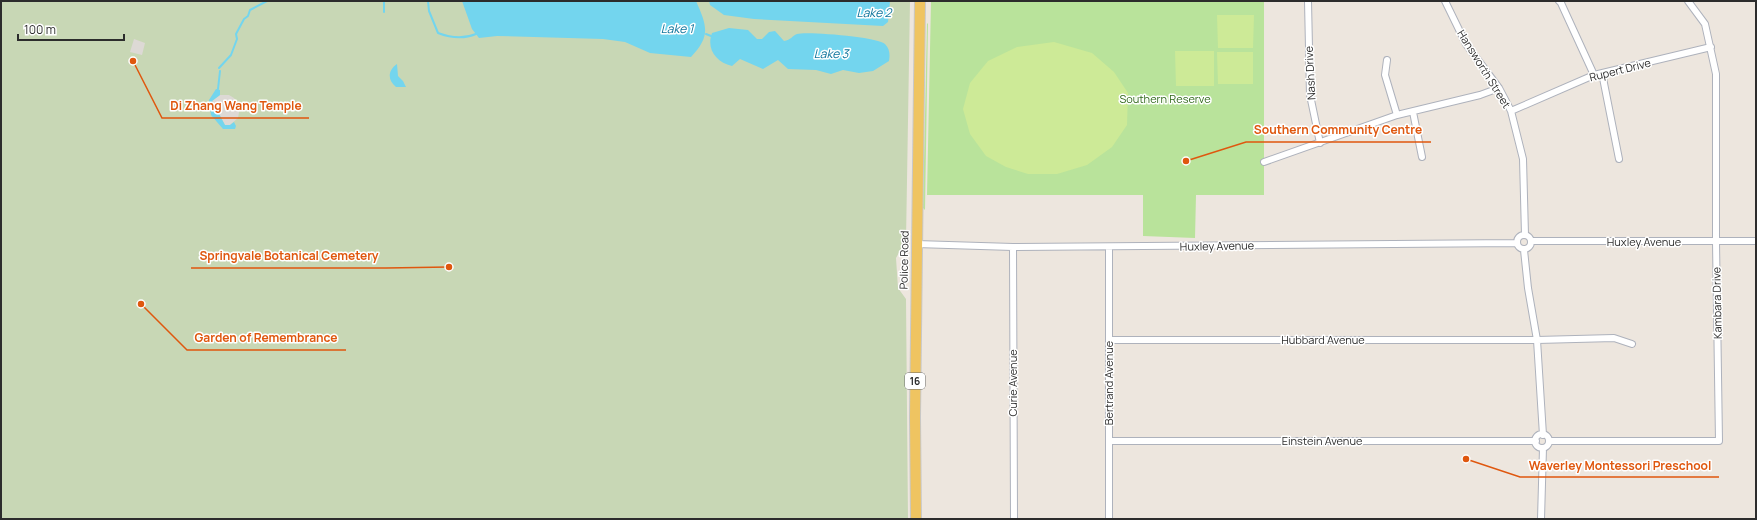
<svg xmlns="http://www.w3.org/2000/svg" width="1757" height="520" font-family="Manrope,sans-serif">
	<rect width="100%" height="100%" fill="#ede6de"/>
	<path fill="#b9e39b" d="M931 1H1264V195H1196L1195 238 1143 236V195H927Z
		M927 23 928 24 925 210 923 208Z"/>
	<path fill="#c8d7b5" d="M1 1H910L906 240 896 258 898 288 906 299 908 519H1Z"/>
	<path fill="#cdea97" d="M1217 15H1254L1253 48H1218Z
		M1054 42 1092 53 1114 72 1128 93 1127 125 1112 147 1087 165 1057 174H1028L1006 167 986 156 970 134 963 109 970 83 988 61 1017 47Z
		M1175 51H1214V86H1176Z
		M1217 52H1253V84H1218Z"/>
	<path fill="#ddd9d5" d="M134 39 145 43 142 55 130 52Z
		M220 95H229L234 98 240 107 238 118 230 125H225L212 101Z"/>
	<path fill="#73d5ee" d="M462 1H696C707 26 711 36 691 57L650 53 625 42 603 39 497 36 479 38 472 29Z
		M709 1H890L888 22 883 26 754 19 724 15 710 5Z
		M729 28 748 30 757 39H762L769 32 775 31 784 41C791 40 792 36 797 34 806 31 879 37 885 44 890 49 890 55 889 61L873 71 859 73 843 70 831 74 816 70 788 69 778 60 763 69 740 59 732 66C716 62 706 49 712 33Z
		M397 64 398 76 403 81 406 87H396C387 80 388 70 397 64Z
		M216 89 220 90V95L212 101 225 125H230L234 122 236 126 235 129H223L211 115 209 100Z"/>
	<g fill="none" stroke-linecap="round" stroke-linejoin="round">
		<path stroke="#73d5ee" stroke-width="2" d="M428 1 429 11 438 33C451 38 464 39 476 34
			M384 12V1
			M706 34 711 36
			M219 68 231 55 237 39 236 34 244 19 248 16 250 10 267 1
			M218 89 220 71"/>
		<g stroke="#aeb2bc" stroke-width="8">
			<path id="minor" d="M1308 1 1310 95 1320 143
				M1445 1 1466 44 1499 88 1511 111 1523 159 1525 235
				M1559 1 1561 3 1594 75
				M1387 60 1385 75 1397 115
				M1602 73 1619 159
				M1511 111 1594 75 1711 47
				M1413 112 1422 157
				M1264 162 1397 115 1480 95 1499 88
				M1517 242a7 7 0 1 1 14 0a7 7 0 1 1-14 0Z
				M1531 241H1756
				M916 244 1013 247 1517 243
				M1013 247 1014 519
				M1109 247V519
				M1524 250 1528 288 1537 340 1543 435
				M1109 340H1537L1614 338 1632 344
				M1535 441a7 7 0 1 1 14 0a7 7 0 1 1-14 0Z
				M1109 441H1536
				M1549 441H1719L1716 242V74L1705 24 1688 1
				M1541 519 1543 448"/>
		</g>
		<g stroke="#c8c8c8" stroke-width="12">
			<path id="primary" d="M916 519 915 417 920 1"/>
		</g>
		<use href="#minor" stroke="#fff" stroke-width="6"/>
		<use href="#primary" stroke="#efc461" stroke-width="10"/>
	</g>
	<g text-anchor="middle" stroke-width="3" stroke-linejoin="round" paint-order="stroke">
		<rect fill="#fff" stroke="#6b6b6b" stroke-width="1" x="905" y="373" width="20" height="16" rx="3"/>
		<g font-size="10" font-weight="bold" fill="#2c2c2c">
			<text x="915" y="385">16</text>
		</g>
		<g font-size="11" fill="#2c2c2c" stroke="#fff">
			<text transform="translate(1484 69) rotate(58)" y="4">Hansworth Street</text>
			<text transform="translate(1620 70) rotate(-14)" y="4">Rupert Drive</text>
			<text transform="translate(1310 73) rotate(-93)" y="4">Nash Drive</text>
			<text x="1644" y="246">Huxley Avenue</text>
			<text transform="translate(1217 246) rotate(-1)" y="4">Huxley Avenue</text>
			<text transform="translate(904 260) rotate(-89)" y="4">Police Road</text>
			<text transform="translate(1717 303) rotate(-91)" y="4">Kambara Drive</text>
			<text x="1323" y="344">Hubbard Avenue</text>
			<text transform="translate(1013 383) rotate(-90)" y="4">Curie Avenue</text>
			<text transform="translate(1109 383) rotate(-90)" y="4">Bertrand Avenue</text>
			<text x="1322" y="445">Einstein Avenue</text>
		</g>
		<g font-size="11" fill="#31691b" stroke="#fff">
			<text x="1165" y="103">Southern Reserve</text>
		</g>
		<g font-size="12" font-style="italic" fill="#0f759c" stroke="#fff">
			<text x="874" y="17">Lake 2</text>
			<text x="677" y="33">Lake 1</text>
			<text x="831" y="58">Lake 3</text>
		</g>
	</g>
	<path fill="none" stroke="#df570e" stroke-width="1.5" d="M133 61L162 118H309M1186 161L1246 142H1431M449 267L386 268H191M141 304L187 350H346M1466 459L1520 477H1719"/>
	<g fill="#df570e" stroke="#fff" stroke-width="1.5">
		<circle cx="133" cy="61" r="4"/>
		<circle cx="1186" cy="161" r="4"/>
		<circle cx="449" cy="267" r="4"/>
		<circle cx="141" cy="304" r="4"/>
		<circle cx="1466" cy="459" r="4"/>
	</g>
	<g font-size="12" text-anchor="middle" font-weight="bold" fill="#df570e" stroke="#fff" stroke-width="3" stroke-linejoin="round" paint-order="stroke">
		<text x="236" y="110">Di Zhang Wang Temple</text>
		<text x="1338" y="134">Southern Community Centre</text>
		<text x="289" y="260">Springvale Botanical Cemetery</text>
		<text x="266" y="342">Garden of Remembrance</text>
		<text x="1620" y="470">Waverley Montessori Preschool</text>
	</g>
	<rect width="1757" height="520" fill="none" stroke="#2c2c2c" stroke-width="4"/>
	<path d="M18 34v6h106v-6" fill="none" stroke="#2c2c2c" stroke-width="2"/>
	<text x="24" y="34" font-size="12" fill="#2c2c2c" stroke="#ffffff" stroke-width="3" paint-order="stroke">100 m</text>
</svg>
